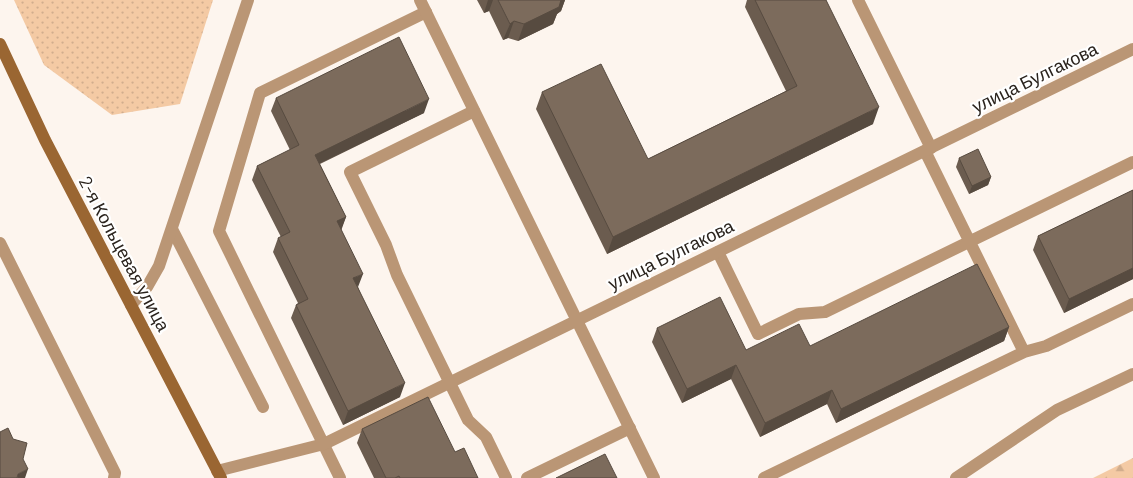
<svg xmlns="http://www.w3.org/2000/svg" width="1133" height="478" font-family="Barlow,sans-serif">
	<defs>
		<pattern id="grass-dots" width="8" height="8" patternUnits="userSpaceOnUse" patternTransform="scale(1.25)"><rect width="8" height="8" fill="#f4caa4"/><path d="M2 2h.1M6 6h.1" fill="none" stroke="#d1ad8d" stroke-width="1.8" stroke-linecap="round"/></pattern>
		<pattern id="forest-firs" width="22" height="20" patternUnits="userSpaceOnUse" patternTransform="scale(1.25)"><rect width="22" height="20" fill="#f4caa4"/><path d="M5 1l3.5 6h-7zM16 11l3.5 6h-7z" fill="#d1ad8d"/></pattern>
	</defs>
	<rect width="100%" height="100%" fill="#fdf5ee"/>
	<path fill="url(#grass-dots)" d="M14 0H213L180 104 112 115 44 65Z"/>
	<path fill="url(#forest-firs)" d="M1133 458V478H1093Z"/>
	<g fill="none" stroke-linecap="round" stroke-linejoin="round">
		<path stroke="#ba9675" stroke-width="12" d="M858 0 931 148
			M474 111 350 172 386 245 397 275 468 420 486 437 506 478
			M925 151 1024 352
			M172 229 263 407
			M0 243 115 473 114 478
			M718 252 758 334 799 314 825 312 1133 162
			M340 478 219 231 260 93 426 12
			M527 478 630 428
			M764 478 1024 352 1046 346 1133 304
			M956 478 1057 410 1133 374"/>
		<path stroke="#ba9675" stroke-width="12" d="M420 0 654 478
			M131 305 147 287 159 266 248 0
			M217 471 324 444 1133 49"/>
		<path stroke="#9a6632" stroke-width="12" d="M0 44 45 140 221 478"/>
	</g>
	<path fill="#6b5c4f" d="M477 0H565L561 11 557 14 553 24 518 41 508 38 503 40 489 11 484 13Z
		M747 0H826L873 124 607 254 536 109 542 92 648 159 786 91 745 7Z
		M276 98 424 113 320 164 346 217 341 229 358 287 400 397 343 425 291 318 296 305 298 303 273 252 278 238 281 237 252 180 257 166 290 150 271 111Z
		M959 158 991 177 988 185 969 194 956 167Z
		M1133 190V279L1064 313 1033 250 1038 236Z
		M1009 327 1004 341 836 423 827 404 760 437 731 379 682 403 652 342 657 328 746 350 810 346Z
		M362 429 455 452 478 478H374L357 443Z"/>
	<path fill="#574b40" d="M488 0H493L489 11 484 13Z
		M561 0H565L561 11 557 14 553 24 518 41 524 24Z
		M514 21 508 38 503 40 510 24Z
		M429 99 424 113 310 168 315 155Z
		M879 107 873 124 607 254 613 237Z
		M991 177 988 185 969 194 972 186Z
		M346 217 341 231 337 221Z
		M1133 268V279L1064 313 1069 299Z
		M363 274 358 287 353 278Z
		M1009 327 1004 341 836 423 841 409Z
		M736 365 731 379 682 403 687 389Z
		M405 383 400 397 343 425 348 411Z
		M832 390 827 404 760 437 765 423Z
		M28 469 25 478H17L18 474Z"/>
	<path fill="#7c6b5c" stroke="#574b40" d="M498 0H561L559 7 524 24 514 21 510 24Z
		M755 0H826L879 107 613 237 542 92 601 64 648 159 797 86Z
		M399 37 429 99 315 155 346 217 337 221 363 274 353 278 405 383 348 411 296 305 308 299 278 238 290 232 257 166 299 145 276 98Z
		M978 149 991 177 972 186 959 158Z
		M1133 190V268L1069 299 1038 236Z
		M977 264 1009 327 841 409 832 390 765 423 736 365 687 389 657 328 720 297 746 350 799 324 810 346Z
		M428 397 455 452 464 448 478 478H400L399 476 395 478H386L362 429Z
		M8 428 13 439 27 443 23 459 28 469 18 474 17 478H0V432Z
		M605 454 617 478H556Z"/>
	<g text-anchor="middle" stroke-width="4.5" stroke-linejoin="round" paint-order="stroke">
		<g font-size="18" fill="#2a231d" stroke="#fff">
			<text transform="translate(1035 78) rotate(-26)" y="6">улица Булгакова</text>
			<text transform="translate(124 254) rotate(62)" y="6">2-я Кольцевая улица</text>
			<text transform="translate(671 255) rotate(-26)" y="6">улица Булгакова</text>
		</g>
	</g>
</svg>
